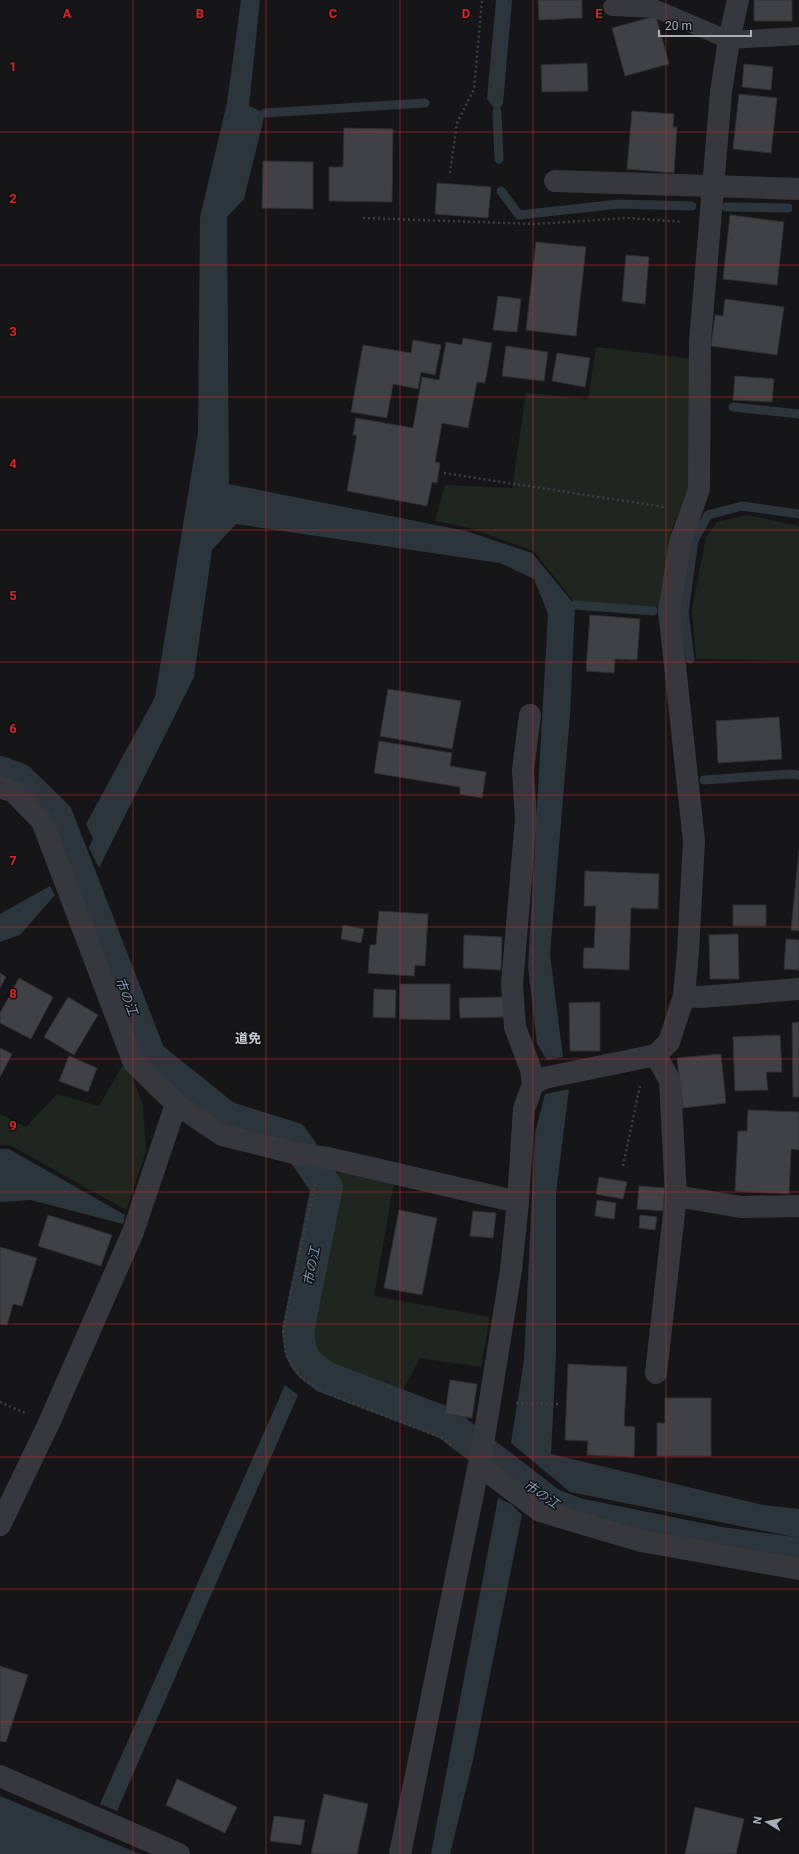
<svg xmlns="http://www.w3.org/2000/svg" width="799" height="1854" font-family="Roboto,'Noto Sans JP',sans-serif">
	<rect width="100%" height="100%" fill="#161618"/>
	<path fill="#1e261f" d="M596 347 694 359 691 478 672 530 658 609 574 602 534 551 466 527 435 521 445 485 512 488 526 393 588 399Z
		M747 515 799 526V661L696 659 692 609 706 537 717 522Z
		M126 1059 143 1105 146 1151 126 1210 10 1145H0V1114L26 1127 57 1094 99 1106Z
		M338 1172 394 1183 374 1296 490 1317 481 1367 420 1358 401 1394 317 1361 305 1337Z"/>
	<path fill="#2c353c" d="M241 0H260L249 106 265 113 244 199 227 217 229 484 466 531 532 553 575 605 570 715 550 954 563 1057 547 1060 537 1044 528 967 548 614 534 579 500 563 236 524 212 550 194 677 99 868 89 848 93 838 86 824 155 697 198 433 200 217 227 103Z
		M496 0H512L503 104 497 112 487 99Z
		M50 886 55 895 20 935 0 942V914Z
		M569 1089 556 1193V1355L551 1454 763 1505 799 1509V1538L570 1492 511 1443 524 1360 535 1133 545 1094Z
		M0 1149H9L125 1215 123 1224 31 1200 0 1202Z
		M285 1385 298 1395 117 1811 100 1804Z
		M498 1498 511 1504 522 1515 473 1760 450 1854H431Z
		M0 1796 140 1854H0Z"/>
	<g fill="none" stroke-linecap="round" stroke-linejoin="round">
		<path stroke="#2c353c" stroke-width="9" d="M497 112 499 159
			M265 113 425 103
			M501 191 519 215 619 204 692 206
			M726 207 788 208
			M733 407 799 414
			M575 605 653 611
			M690 659 684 613 694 540 708 515 742 506 799 514
			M704 780 790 774 799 775"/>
		<path stroke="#2c353c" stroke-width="32" d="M0 772 19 779 57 816 150 1056 226 1117 293 1138 327 1187 298 1331C301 1358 303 1361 325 1377L446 1423 551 1504 577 1514 715 1542 799 1554"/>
	</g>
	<path fill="#404145" stroke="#303034" d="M538 0H582V18L539 20Z
		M754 0H792V21H754Z
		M656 16 669 64 625 76 612 28Z
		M587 63 588 91 542 92 541 65Z
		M744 64 773 67 771 90 742 87Z
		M739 94 777 98 771 153 733 149Z
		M632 111 674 114 673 127H677L674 173 627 169Z
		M344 128 393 129 392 202 329 201V167H343Z
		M263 161 313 162V209L262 208Z
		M437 183 491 187 488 218 435 214Z
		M730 215 784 222 777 285 723 279Z
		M536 242 586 247 576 336 526 330Z
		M626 255 649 257 645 304 622 301Z
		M498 296 521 299 517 332 493 330Z
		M725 299 784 307 777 355 711 346 715 315 723 316Z
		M463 338 492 343 485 383 477 382 468 428 442 423 435 462 440 463 437 483 432 482 427 506 347 491 357 435H353L356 418 413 428 422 377 439 380 446 342 462 345Z
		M413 340 441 345 435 375 421 372 418 389 393 384 387 418 351 412 363 345 411 353Z
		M506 346 548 352 544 381 502 376Z
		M557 353 590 358 585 387 552 381Z
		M735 376 774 379 772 402 733 400Z
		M590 615 640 619 637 660 615 659 614 673 586 671Z
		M388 689 461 701 452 749 380 736Z
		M779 717 782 759 718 763 716 721Z
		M379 741 452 753 450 766 486 772 482 798 460 794V787L374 773Z
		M799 850V931L791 930Z
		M585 871 659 874 658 909 631 908 629 970 583 968 584 948H594L596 906H584Z
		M733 905H766V926H733Z
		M379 911 428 914 425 966 415 965 414 976 368 973 370 945H376Z
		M343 925 364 929 361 943 341 939Z
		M738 934 739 979H710L709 935Z
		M464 935 502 937 501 970 463 968Z
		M786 939 799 940V970L784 969Z
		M0 973 6 977 0 988Z
		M19 978 53 997 31 1039 0 1023V1013Z
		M400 984H450V1020L400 1019Z
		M374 989 396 990 395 1018 373 1017Z
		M68 997 98 1015 74 1055 44 1037Z
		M503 997 504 1017 460 1018 459 998Z
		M600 1002V1051H570L569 1003Z
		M799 1022V1097H793L792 1023Z
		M780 1035 782 1072H766L768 1090 735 1091 733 1037Z
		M0 1048 12 1054 0 1077Z
		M721 1054 726 1103 683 1108 677 1058Z
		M69 1056 97 1068 88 1092 59 1081Z
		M748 1110 799 1112V1150L791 1149 789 1194 735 1191 738 1131H747Z
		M599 1177 627 1182 623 1199 596 1194Z
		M639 1186 665 1188 663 1211 637 1209Z
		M597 1200 616 1203 614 1219 595 1216Z
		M399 1210 437 1218 422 1295 384 1288Z
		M473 1211 496 1213 493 1238 470 1236Z
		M48 1215 112 1235 101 1266 38 1246Z
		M640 1215 657 1217 655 1230 639 1228Z
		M0 1247 37 1258 22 1306 13 1304 7 1325 0 1324Z
		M568 1364 627 1367 624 1426 635 1427 634 1457 587 1455 588 1441 565 1440Z
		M450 1380 477 1384 472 1418 445 1414Z
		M665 1398H711V1456H657V1423H665Z
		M0 1666 28 1675 6 1742 0 1741Z
		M177 1779 237 1807 225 1833 166 1805Z
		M324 1794 368 1804 357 1854H311Z
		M695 1807 744 1819 736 1854H685Z
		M274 1816 305 1820 301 1845 270 1841Z"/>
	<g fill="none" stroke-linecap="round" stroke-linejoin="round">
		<path stroke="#3d3f44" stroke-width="2.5" stroke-dasharray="2 3" stroke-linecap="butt" d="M450 173 457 123 474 89 482 0
			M363 218 535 224 628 218 683 222
			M444 473 664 507
			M623 1166 640 1086
			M315 1184 283 1329 286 1355 301 1378 326 1393 442 1438 454 1447
			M0 1402 25 1413
			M516 1403 559 1404"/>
		<path stroke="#37383d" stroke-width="18" d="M612 7 656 9 729 40 799 36"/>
		<path stroke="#37383d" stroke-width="22" d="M555 181 799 189
			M530 715 523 770 526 819 512 984 515 1027 531 1070 533 1084
			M0 787 14 792 42 821 134 1063 176 1104 222 1135 298 1154 328 1158 518 1202
			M684 996 701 997 799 989
			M656 1055 670 1081 676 1196 741 1207 799 1206
			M656 1373 676 1196
			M479 1465 540 1511 641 1541 799 1569
			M0 1525 49 1423 133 1232 176 1104
			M0 1776 179 1854
			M400 1854 483 1444 511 1270 518 1202 524 1109 533 1084 544 1078 656 1055 669 1042 684 996 688 951 694 841 669 611 680 543 699 489 700 341 710 223 721 92 729 40 738 0"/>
	</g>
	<path fill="none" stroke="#d62828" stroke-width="1" stroke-opacity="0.55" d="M133 0V1854M266 0V1854M400 0V1854M533 0V1854M666 0V1854M0 132H799M0 265H799M0 397H799M0 530H799M0 662H799M0 795H799M0 927H799M0 1059H799M0 1192H799M0 1324H799M0 1457H799M0 1589H799M0 1722H799"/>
	<g text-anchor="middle" stroke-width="3" stroke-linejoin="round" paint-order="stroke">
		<g font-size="13" font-style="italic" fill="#7f9bb3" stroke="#111113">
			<text transform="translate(127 996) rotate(69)" y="5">市の江</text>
			<text transform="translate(311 1266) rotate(-79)" y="5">市の江</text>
			<text transform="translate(542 1494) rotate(34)" y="5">市の江</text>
		</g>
		<g font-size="13" font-weight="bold" fill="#c9ccd4" stroke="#111113">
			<text x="248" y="1043">道免</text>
		</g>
	</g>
	<g font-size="13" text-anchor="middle" font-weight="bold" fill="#d62828" stroke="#111113" stroke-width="3" stroke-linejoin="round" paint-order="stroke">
		<text x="67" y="18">A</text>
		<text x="200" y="18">B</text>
		<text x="333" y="18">C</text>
		<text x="466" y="18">D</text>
		<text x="599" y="18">E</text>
		<text x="13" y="71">1</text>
		<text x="13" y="203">2</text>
		<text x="13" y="336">3</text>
		<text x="13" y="468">4</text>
		<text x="13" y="600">5</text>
		<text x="13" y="733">6</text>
		<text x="13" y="865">7</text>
		<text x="13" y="998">8</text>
		<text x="13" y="1130">9</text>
	</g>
	<g transform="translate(767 1822) rotate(280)" stroke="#111113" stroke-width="3" paint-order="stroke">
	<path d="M0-3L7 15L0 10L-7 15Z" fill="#a8adb8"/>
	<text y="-6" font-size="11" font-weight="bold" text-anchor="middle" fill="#a8adb8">N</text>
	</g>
	<path d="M659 30v6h92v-6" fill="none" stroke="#a8adb8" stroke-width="2"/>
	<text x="665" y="30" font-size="12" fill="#a8adb8" stroke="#111113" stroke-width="3" paint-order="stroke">20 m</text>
</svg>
